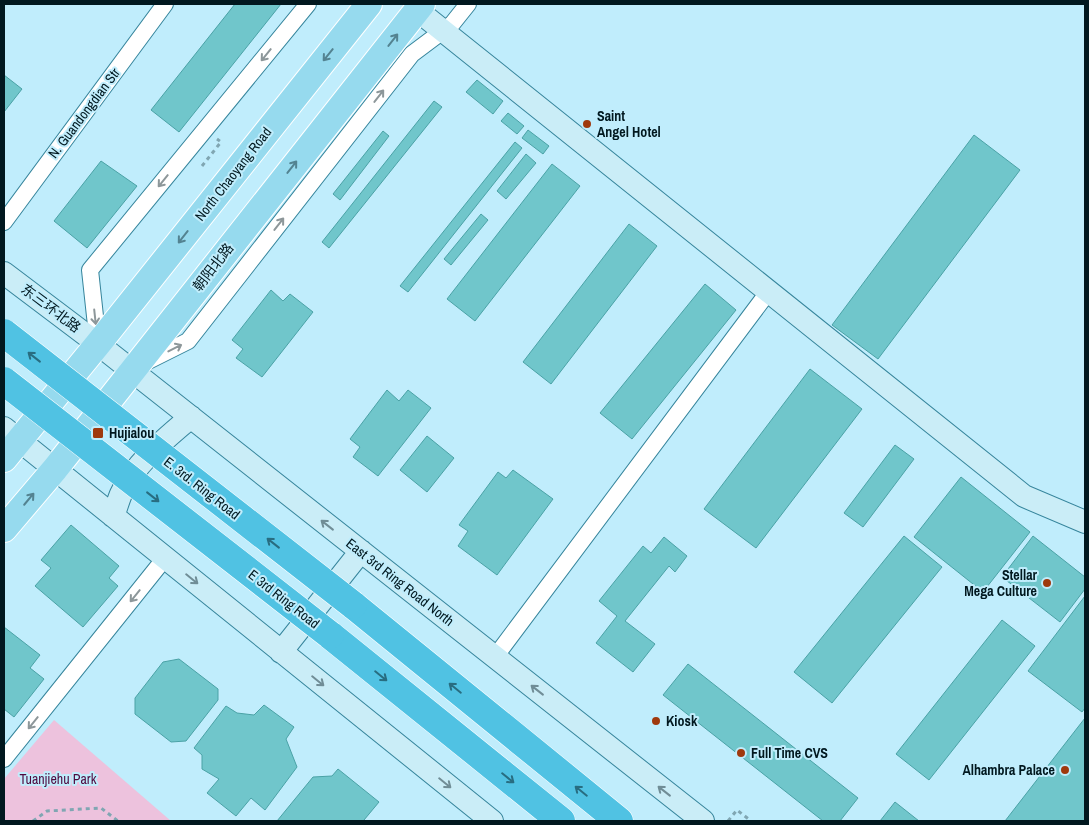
<svg xmlns="http://www.w3.org/2000/svg" width="1089" height="825" font-family="'Archivo Narrow','Noto Sans SC',sans-serif">
	<rect width="100%" height="100%" fill="#c0edfc"/>
	<path fill="#edc2dd" d="M54 720 171 821H4V779Z"/>
	<path fill="#70c6cb" stroke="#4aa2a6" d="M235 4H281L179 132 151 110Z
		M4 75 22 89 4 112Z
		M477 80 503 101 493 114 466 92Z
		M434 101 442 107 329 248 322 242Z
		M508 113 524 126 517 134 501 121Z
		M528 130 549 146 543 154 522 138Z
		M383 131 389 136 340 200 333 194Z
		M974 135 1020 170 878 359 832 325Z
		M515 142 522 148 408 292 400 286Z
		M526 154 536 163 506 199 497 191Z
		M101 161 137 186 87 248 54 221Z
		M552 164 580 186 475 321 447 299Z
		M481 214 488 220 451 265 444 259Z
		M629 224 657 246 551 384 523 362Z
		M705 284 736 310 632 439 600 413Z
		M271 290 283 301 290 294 313 312 262 377 236 358 243 349 232 340Z
		M810 369 862 409 756 548 704 509Z
		M387 390 399 401 408 390 431 408 378 476 353 457 360 447 350 439Z
		M427 436 454 458 427 492 400 470Z
		M895 445 914 459 863 527 844 513Z
		M513 470 553 499 497 575 458 546 468 531 459 525 498 472 506 478Z
		M961 477 1030 532 983 592 914 537Z
		M71 525 119 566 109 578 118 586 83 627 35 586 51 568 41 560Z
		M904 536 942 567 832 703 794 672Z
		M1033 536 1085 577V589L1060 622 1002 577Z
		M664 537 687 556 675 572 669 566 625 621 655 644 633 672 596 643 617 616 599 601 643 546 651 553Z
		M1085 596V708L1082 712 1028 671Z
		M1002 620 1035 646 929 780 896 754Z
		M4 627 40 655 30 668 44 679 14 717 4 709Z
		M179 659 218 689V700L186 741 171 742 135 714V698L163 662Z
		M688 664 858 798 840 821H823L663 695Z
		M264 705 294 727 286 739 297 767 265 810 251 798 236 816 207 793 219 779 202 769V755L194 748 226 706 237 713 254 715Z
		M1085 718V821H1005Z
		M338 769 379 802 364 820 365 821H277L313 777 332 776Z
		M895 802 919 821H880Z"/>
	<g fill="none" stroke-linecap="round" stroke-linejoin="round">
		<g stroke="#36859c" stroke-width="18">
			<path id="street" d="M4 222 165 4
				M98 344 90 270 308 4
				M142 364 188 341 412 54 452 24 468 4
				M495 657 769 291
				M4 759 165 558"/>
		</g>
		<g stroke="#36859c" stroke-width="24">
			<path id="secondary" d="M417 10 1024 496 1085 522
				M4 273 98 344 703 821
				M4 428 492 821
				M113 516C116 509 118 501 121 494 135 463 165 439 191 417
				M281 652 361 551"/>
		</g>
		<g stroke="#fff" stroke-width="28">
			<path id="primary" d="M4 459 98 344 369 4
				M4 529 55 469 422 4"/>
		</g>
		<g stroke="#fff" stroke-width="29">
			<path id="highway" d="M353 605 619 821
				M330 635 561 821"/>
		</g>
		<path stroke="#80a6b2" stroke-width="3" stroke-dasharray="4 4" stroke-linecap="butt" d="M202 166 221 142 217 139
			M33 821 47 811 101 808 118 821
			M728 821 737 810 751 821"/>
		<use href="#street" stroke="#fff" stroke-width="16"/>
		<use href="#secondary" stroke="#caedf7" stroke-width="22"/>
		<use href="#primary" stroke="#96daee" stroke-width="26"/>
		<use href="#highway" stroke="#50c2e3" stroke-width="28"/>
		<g stroke="#fff" stroke-width="29" stroke-linecap="butt">
			<path id="highway-bridge" d="M4 333 353 605
				M4 381 330 635"/>
		</g>
		<use href="#highway-bridge" stroke="#50c2e3" stroke-width="28"/>
	</g>
	<defs><path id="oneway-shaft" d="M-6 0H5M1.5-3L5.5 0L1.5 3" fill="none" stroke-width="1.6" stroke-linecap="round" stroke-linejoin="round" transform="scale(1.25)"/></defs>
	<g stroke="#538391">
		<use href="#oneway-shaft" transform="translate(393 40) rotate(-52)"/>
		<use href="#oneway-shaft" transform="translate(328 55) rotate(129)"/>
		<use href="#oneway-shaft" transform="translate(292 167) rotate(-52)"/>
		<use href="#oneway-shaft" transform="translate(183 237) rotate(128)"/>
		<use href="#oneway-shaft" transform="translate(29 499) rotate(-50)"/>
	</g>
	<g stroke="#8d979a">
		<use href="#oneway-shaft" transform="translate(266 55) rotate(129)"/>
		<use href="#oneway-shaft" transform="translate(379 96) rotate(-52)"/>
		<use href="#oneway-shaft" transform="translate(163 181) rotate(129)"/>
		<use href="#oneway-shaft" transform="translate(279 224) rotate(-52)"/>
		<use href="#oneway-shaft" transform="translate(95 317) rotate(84)"/>
		<use href="#oneway-shaft" transform="translate(175 348) rotate(-27)"/>
		<use href="#oneway-shaft" transform="translate(135 596) rotate(129)"/>
		<use href="#oneway-shaft" transform="translate(33 723) rotate(129)"/>
	</g>
	<g stroke="#286d81">
		<use href="#oneway-shaft" transform="translate(34 357) rotate(-142)"/>
		<use href="#oneway-shaft" transform="translate(153 497) rotate(38)"/>
		<use href="#oneway-shaft" transform="translate(273 543) rotate(-142)"/>
		<use href="#oneway-shaft" transform="translate(381 676) rotate(39)"/>
		<use href="#oneway-shaft" transform="translate(455 688) rotate(-141)"/>
		<use href="#oneway-shaft" transform="translate(508 778) rotate(39)"/>
		<use href="#oneway-shaft" transform="translate(581 791) rotate(-141)"/>
	</g>
	<g stroke="#708d96">
		<use href="#oneway-shaft" transform="translate(327 525) rotate(-142)"/>
		<use href="#oneway-shaft" transform="translate(192 579) rotate(39)"/>
		<use href="#oneway-shaft" transform="translate(318 681) rotate(39)"/>
		<use href="#oneway-shaft" transform="translate(537 690) rotate(-142)"/>
		<use href="#oneway-shaft" transform="translate(445 783) rotate(39)"/>
		<use href="#oneway-shaft" transform="translate(664 791) rotate(-142)"/>
	</g>
	<g fill="#9f390d" stroke="#c0edfc" stroke-width="2">
		<circle cx="587" cy="124" r="5"/>
		<rect x="92" y="427" width="12" height="12" rx="2.5"/>
		<circle cx="1047" cy="583" r="5"/>
		<circle cx="656" cy="721" r="5"/>
		<circle cx="741" cy="753" r="5"/>
		<circle cx="1065" cy="770" r="5"/>
	</g>
	<g text-anchor="middle" stroke-width="4" stroke-linejoin="round" paint-order="stroke">
		<g font-size="14" fill="#01181f" stroke="#c0edfc">
			<text transform="translate(84 113) rotate(-53)" y="5">N. Guandongdian Str</text>
			<text transform="translate(233 174) rotate(-52)" y="5">North Chaoyang Road</text>
			<text transform="translate(213 267) rotate(-52)" y="5">朝阳北路</text>
			<text transform="translate(51 308) rotate(37)" y="5">东三环北路</text>
			<text transform="translate(202 488) rotate(38)" y="5">E. 3rd. Ring Road</text>
			<text transform="translate(400 582) rotate(38)" y="5">East 3rd Ring Road North</text>
			<text transform="translate(284 599) rotate(38)" y="5">E 3rd Ring Road</text>
		</g>
		<g font-size="14" font-weight="bold" fill="#01181f" stroke="#c0edfc" text-anchor="start">
			<text x="597" y="121">Saint<tspan x="597" dy="16">Angel Hotel</tspan></text>
			<text x="109" y="438">Hujialou</text>
			<text x="1037" y="580" text-anchor="end">Stellar<tspan x="1037" dy="16">Mega Culture</tspan></text>
			<text x="666" y="726">Kiosk</text>
			<text x="751" y="758">Full Time CVS</text>
			<text x="1055" y="775" text-anchor="end">Alhambra Palace</text>
		</g>
		<g font-size="14" fill="#4f093e" stroke="#c0edfc">
			<text x="58" y="784">Tuanjiehu Park</text>
		</g>
	</g>
	<rect width="1089" height="825" fill="none" stroke="#01181f" stroke-width="10"/>
</svg>
